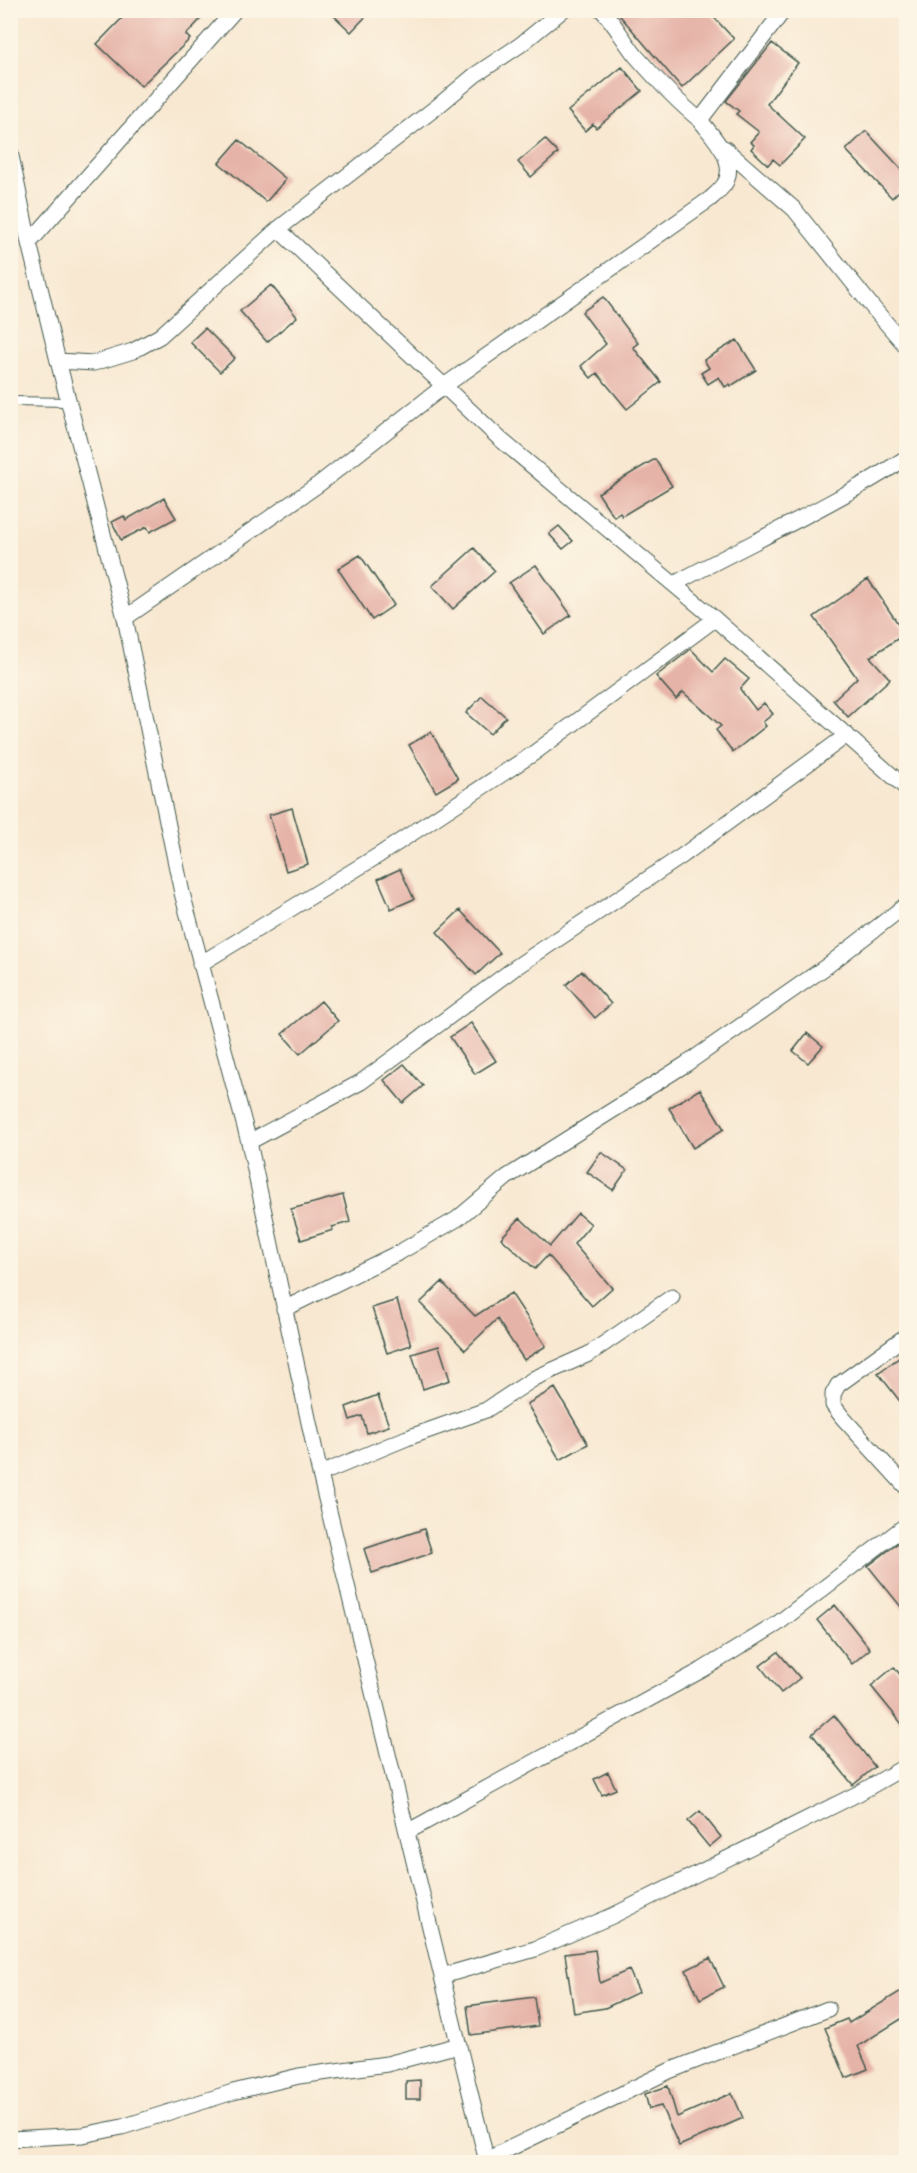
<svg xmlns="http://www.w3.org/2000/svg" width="917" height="2173" font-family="'Shantell Sans',sans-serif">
	<rect width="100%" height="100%" fill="#fcf5e5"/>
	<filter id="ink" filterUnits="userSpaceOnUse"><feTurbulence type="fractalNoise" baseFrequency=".0167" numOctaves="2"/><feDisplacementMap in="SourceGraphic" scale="12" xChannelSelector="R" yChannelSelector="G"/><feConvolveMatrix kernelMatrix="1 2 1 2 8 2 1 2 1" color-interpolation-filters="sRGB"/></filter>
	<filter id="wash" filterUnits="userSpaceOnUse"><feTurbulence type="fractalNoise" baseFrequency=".008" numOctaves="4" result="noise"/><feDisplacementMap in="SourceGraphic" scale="24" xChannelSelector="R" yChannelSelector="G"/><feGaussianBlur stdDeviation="1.35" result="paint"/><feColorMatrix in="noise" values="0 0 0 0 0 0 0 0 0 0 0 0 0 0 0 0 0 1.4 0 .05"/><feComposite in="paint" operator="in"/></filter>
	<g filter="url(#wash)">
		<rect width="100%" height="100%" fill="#f8e8d1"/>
		<g id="blocks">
			<path fill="#e6b3a8" d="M130 10H209L186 35 190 39 141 86 97 44Z
				M328 10H372L351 32Z
				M615 10H707L734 39 682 88Z
				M772 43 798 63 767 104 805 139 780 165 773 159 768 165 751 149 754 145 750 142 759 132 736 114 739 111 726 101Z
				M622 67 642 91 596 128 593 124 585 131 568 111Z
				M866 131 906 174V184L892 198 846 150Z
				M545 139 558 153 531 177 518 162Z
				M239 140 286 179 266 202 219 163Z
				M271 285 297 317 267 342 240 311Z
				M603 297 638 343 633 347 661 382 627 409 597 373 591 378 581 366 606 344 582 312Z
				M205 328 235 358 220 372 190 342Z
				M737 340 756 370 731 386 730 384 725 387 719 377 708 384 701 373 709 368 704 360Z
				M655 459 672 486 622 516 620 513 614 517 598 493Z
				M164 498 176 518 150 532 147 527 121 540 112 522 124 516 126 520Z
				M559 526 573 541 563 549 549 534Z
				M474 548 495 571 453 609 432 586Z
				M360 555 394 605 372 620 338 569Z
				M536 565 571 615 544 634 509 583Z
				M868 579 905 634 870 657 890 679 848 717 833 700 857 678 814 617Z
				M691 649 713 672 725 659 749 679 740 689 756 710 764 703 773 714 763 722 766 726 733 752 716 730 721 726 683 692 676 699 656 676Z
				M482 696 506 717 490 734 466 713Z
				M431 732 458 779 436 792 409 745Z
				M292 808 308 864 286 871 269 815Z
				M400 869 414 899 391 909 378 879Z
				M460 910 500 953 476 975 437 932Z
				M582 971 611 1004 595 1018 566 985Z
				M321 1001 338 1021 300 1054 282 1034Z
				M471 1023 496 1061 475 1074 450 1037Z
				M807 1033 823 1046 808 1063 793 1051Z
				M404 1064 423 1086 403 1103 384 1080Z
				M700 1089 724 1129 693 1148 669 1108Z
				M601 1152 627 1170 613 1190 587 1172Z
				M343 1195 350 1222 332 1227 333 1230 301 1240 291 1209Z
				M578 1213 591 1224 574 1244 612 1288 592 1306 548 1255 535 1269 501 1238 520 1218 550 1246Z
				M442 1282 475 1316 511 1293 546 1346 524 1360 497 1319 465 1350 420 1303Z
				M397 1300 411 1345 387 1353 372 1308Z
				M439 1346 450 1380 423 1389 412 1354Z
				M906 1353V1409L878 1373Z
				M555 1388 588 1444 560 1460 527 1404Z
				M378 1395 389 1426 367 1433 362 1416 350 1420 346 1407Z
				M424 1529 432 1553 372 1573 364 1549Z
				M906 1537V1613L868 1566Z
				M835 1605 870 1649 852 1664 817 1620Z
				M778 1652 800 1678 781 1693 760 1666Z
				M894 1667 906 1682V1729L871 1686Z
				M834 1715 875 1767 853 1785 812 1734Z
				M608 1772 616 1789 602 1795 594 1779Z
				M700 1811 721 1837 709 1847 688 1821Z
				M595 1950 600 1983 629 1970 639 1992 605 2008 574 2013 565 1954Z
				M710 1958 724 1987 700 1999 686 1970Z
				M906 1988V2016L858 2046 868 2069 846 2078 825 2028 847 2019 849 2023Z
				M534 1997 538 2026 471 2035 467 2006Z
				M420 2080V2099H406V2081Z
				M668 2086 677 2117 732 2093 743 2118 679 2146 661 2106 649 2109 645 2094Z"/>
		</g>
	</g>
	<g filter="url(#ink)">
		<use href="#blocks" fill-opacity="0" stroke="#40574c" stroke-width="1.5"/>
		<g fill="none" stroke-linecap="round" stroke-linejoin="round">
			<g stroke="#40574c" stroke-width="10">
				<path id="lane" d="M10 401 69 402"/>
			</g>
			<g stroke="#40574c" stroke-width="17">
				<path id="street" d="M602 10C615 24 624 41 636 56 656 79 676 101 700 120
					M724 148 794 209 874 309 906 346
					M10 151 29 243 58 361 125 618 182 893 249 1142 320 1474 487 2162
					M278 229 444 386 710 199C715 195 720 190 724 185 739 162 713 137 700 120L784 10
					M29 243 235 10
					M58 361 94 363 133 351 160 336 278 229 438 106 475 75 520 45 563 10
					M674 584C751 542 832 506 906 458
					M125 618 319 484 444 386 500 439 715 619 906 788
					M200 964 379 855 534 753 715 619
					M249 1142 361 1082 516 967 682 856 847 735
					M284 1309 400 1252 457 1219 507 1177 686 1064 827 966 906 905
					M906 1336 838 1385 833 1394V1405L843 1418 906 1487
					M320 1474 407 1438 486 1410 535 1378 589 1354 672 1297
					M407 1832 702 1670 777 1624 906 1525
					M442 1976 535 1949 612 1916 859 1793 906 1766
					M10 2139 83 2135 122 2127 233 2092 299 2076 387 2064 459 2045
					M486 2160 669 2071 828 2009"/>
			</g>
			<use href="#lane" stroke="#fff" stroke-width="8"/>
			<use href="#street" stroke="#fff" stroke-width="15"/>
		</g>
	</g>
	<rect width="917" height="2173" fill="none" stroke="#fcf5e5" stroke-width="36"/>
</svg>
